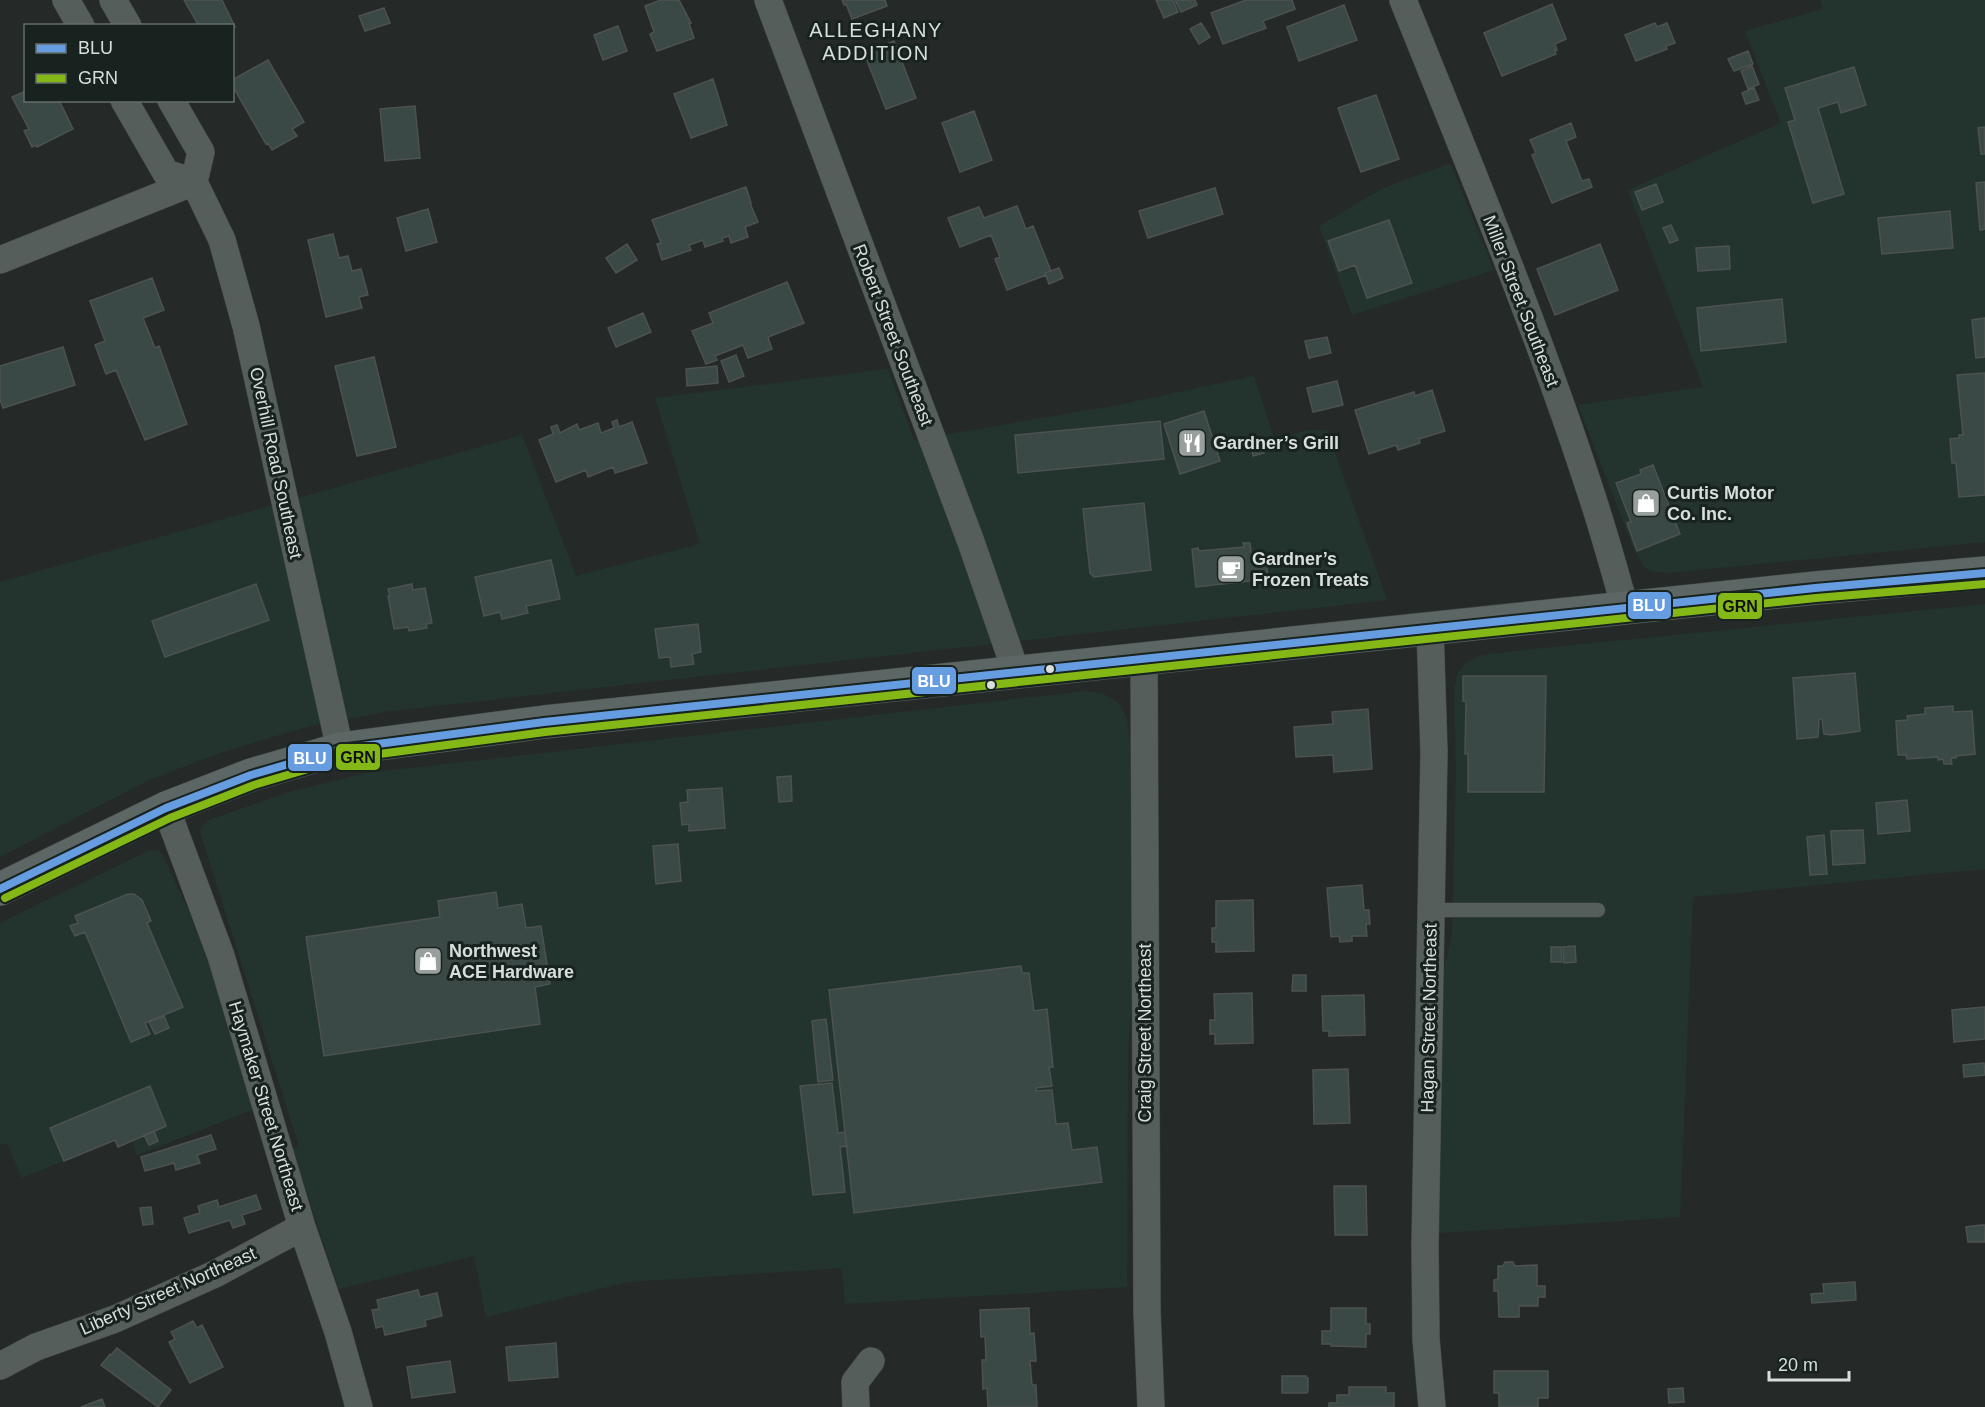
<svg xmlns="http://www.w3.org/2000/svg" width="1985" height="1407" font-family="Arial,sans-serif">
	<rect width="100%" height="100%" fill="#252a28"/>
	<path fill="#23342f" d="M1820 0H1985V542L1669 573 1651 571 1645 568 1635 552 1578 405 1703 387 1628 190 1781 123 1745 31 1823 9Z
		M1446 165H1451L1494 270 1352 315 1319 226 1383 188Z
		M888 369 914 440 1113 406 1254 376 1275 441 1306 430H1327L1387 600 390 711 313 725 222 752 149 780 0 857V582L522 435 576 576 700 544 655 398Z
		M1985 604V869L1693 897 1680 1217 1439 1233V1072L1442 977 1452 934 1456 771 1454 689 1458 673 1467 662 1482 655 1543 648Z
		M1086 691 1102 693 1118 702 1127 718 1130 742 1133 983 1128 1053 1127 1287 845 1304 842 1268 628 1282 486 1317 474 1256 339 1289 292 1149 299 1146 201 835 200 830 206 821 289 792 367 773Z
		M150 850 159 851 162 854 189 912 215 978 254 1109 137 1155 132 1141 118 1147 115 1140 22 1178 7 1143 0 1145V923Z"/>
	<path fill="#3a4945" stroke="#4d5150" stroke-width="1.5" d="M184 0H222L235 27 232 28V26H199Z
		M661 0H679L691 23H689L694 38 657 51 650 34 654 32 645 6Z
		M842 0H885L887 6 852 19 846 4 844 5Z
		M1156 0H1173L1178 12 1164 18Z
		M1175 0H1195L1197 5 1181 12Z
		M1246 0H1292L1295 9 1263 21 1266 28 1223 44 1211 13Z
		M1552 4 1566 39 1555 44 1557 50 1555 51 1556 54 1502 76 1484 33Z
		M1344 5 1357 40 1299 61 1287 27Z
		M384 8 390 23 365 31 359 16Z
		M1201 23 1210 37 1199 44 1190 29Z
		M1655 23 1657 27 1667 23 1675 43 1666 46 1667 49 1636 61 1625 35Z
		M618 26 627 51 603 60 594 35Z
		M894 41 916 98 886 109 864 53Z
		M1748 51 1753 64 1734 71 1728 59Z
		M268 60 304 122 292 129 297 136 272 150 268 143 266 144 232 85V80Z
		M1752 66 1759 84 1748 89 1741 71Z
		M1854 67 1866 105 1841 113 1838 102 1818 108 1844 194 1813 203 1788 122 1795 120 1785 88Z
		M713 79 727 125 691 138 674 94Z
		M1754 88 1759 100 1746 104 1742 93Z
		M26 91V100H59L73 129 37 147V145L32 147 24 131 29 129 12 97Z
		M1376 95 1399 159 1361 172 1338 108Z
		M415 106 420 158 385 161 380 109Z
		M974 111 992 160 960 172 942 123Z
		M1571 123 1576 137 1566 141 1582 181 1589 179 1592 187 1552 203 1532 155 1536 153 1530 140Z
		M1985 127V154H1981L1978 128Z
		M1985 182V229L1980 230 1976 183Z
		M1656 184 1663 202 1642 210 1635 192Z
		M746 187 751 203H750L758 222 745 227 748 237 731 243 729 236 722 238 723 241 705 247 703 240 689 245 691 250 662 260 657 244 661 243 652 220Z
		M1215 188 1223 214 1148 238 1139 211Z
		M1017 206 1026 229 1033 226 1051 271 1045 273 1046 275 1007 290 995 259 1000 257 991 235 960 247 948 218 979 207 984 218Z
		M428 209 437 242 406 251 397 218Z
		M1950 211 1953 248 1882 254 1878 218Z
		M1389 220 1412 283 1367 298 1355 265 1339 271 1328 241Z
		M1671 225 1678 240 1670 243 1663 228Z
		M333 234 339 258 348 256 352 271 361 269 368 295 359 297 362 308 326 317 308 240Z
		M627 244 637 260 616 273 606 258Z
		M1600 244 1618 290 1555 315 1537 269Z
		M1729 246 1730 269 1698 271 1696 248Z
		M1059 268 1063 278 1049 284 1045 273Z
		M152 278 164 310 143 318 155 348 159 346 187 424 145 440 116 370 106 374 95 345 105 341 90 301Z
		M787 282 804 323 768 337 772 349 748 358 743 345 715 356 717 360 706 364 692 331 713 323 709 313Z
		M1782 299 1786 342 1701 351 1697 308Z
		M643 313 651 332 616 347 608 328Z
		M1985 318V357L1976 358 1972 320Z
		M1327 337 1331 353 1309 358 1305 341Z
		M63 347 75 385 3 408 0 399V366Z
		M736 355 744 376 729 382 721 361Z
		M374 357 396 447 357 456 335 366Z
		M717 366 718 383 687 386 686 369Z
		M1985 373V495L1959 497 1956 463H1952L1950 439 1959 438V435H1963L1957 375Z
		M1337 381 1343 405 1313 412 1307 388Z
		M1432 390 1445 431 1419 439 1420 443 1398 450 1396 445 1369 454 1355 410 1414 392 1415 396Z
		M1204 411 1220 461 1180 474 1164 424Z
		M617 420 619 427 632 422 647 463 615 473 613 467 588 477 586 470 556 482 539 440 553 434 551 427 557 425 560 433 577 424 579 430 598 423 601 433 614 428 612 422Z
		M1160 421 1164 459 1018 473 1015 435Z
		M1260 438 1264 453 1253 456 1250 441Z
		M1653 465 1680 534 1637 551 1627 523 1631 522 1616 483 1641 474 1640 470Z
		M1144 503 1151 570 1094 577 1090 573 1083 509Z
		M1243 543H1250L1252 559 1266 558 1268 579 1196 587 1192 549 1198 548 1199 551 1244 547Z
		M551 560 560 599 526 606 528 613 502 619 500 612 484 616 475 577Z
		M256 584 269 620 165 657 152 621Z
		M412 584 413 590 425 588 432 623 426 624 427 628 409 631 408 627 394 629 388 596H390L388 589Z
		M698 624 701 652 692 654 694 664 671 667 670 657 659 658 655 629Z
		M1855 673 1860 731 1831 735 1824 734 1822 719H1819L1818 737 1797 739 1793 678Z
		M1463 676H1546L1544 792H1468V754H1465L1466 701H1463Z
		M1953 706V712L1972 711 1975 754 1956 756V758H1951L1952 764H1944L1943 759 1938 760V757L1907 759 1906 755H1898L1896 721 1908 720 1907 716 1925 714V708Z
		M1368 709 1372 769 1334 772 1333 755 1296 757 1294 727 1333 724 1332 712Z
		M791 776 792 801 779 802 777 777Z
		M722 788 725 828 689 831V824L682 825 680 803 688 802 687 790Z
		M1907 800 1910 831 1878 834 1876 803Z
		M1863 830 1865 863 1833 865 1831 831Z
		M1824 835 1827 874 1810 875 1807 837Z
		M678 844 681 881 656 884 653 846Z
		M1362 885 1364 910H1369L1370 924H1366L1367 936H1352V941L1340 942 1339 936 1331 937 1327 888Z
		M496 892 498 908 522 904 526 928 541 926 550 984 535 987 540 1024 324 1056 306 937 440 917 438 901Z
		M128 894H134L142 900 151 921 147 923 183 1007 145 1023 150 1034 131 1042 85 932 75 936 70 926 78 923 75 916Z
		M1253 900 1254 951 1216 952V942H1212V928H1216V901Z
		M1575 946 1576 962 1564 963 1563 947Z
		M1551 947H1561L1562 962H1551Z
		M1021 966 1022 973H1029L1034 1011 1047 1009 1053 1067H1049L1052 1086 1036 1088V1091L1052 1090 1056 1124 1068 1123 1072 1150 1097 1147 1102 1182 854 1213 829 990Z
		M1293 975H1306V991H1292Z
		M1252 993 1253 1043 1215 1044V1034H1210V1020H1215L1214 994Z
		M1364 995 1365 1035 1329 1036V1031H1323L1322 996Z
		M1985 1007V1039L1954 1042 1952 1010Z
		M164 1016 169 1028 155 1034 149 1022Z
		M826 1019 833 1080 818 1082 812 1021Z
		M1984 1063 1985 1075 1964 1077 1963 1065Z
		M1348 1069 1350 1123 1314 1124 1313 1070Z
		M832 1083 838 1133 845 1132 847 1146 840 1147 845 1192 813 1195 800 1086Z
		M150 1086 166 1126 118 1147 115 1140 64 1161 50 1128Z
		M154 1131 158 1141 149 1145 144 1135Z
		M211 1135 216 1149 197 1155 200 1163 176 1170 174 1163 145 1171 141 1157Z
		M1334 1186H1366L1367 1235H1335Z
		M256 1195 261 1209 242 1215 245 1224 233 1228 230 1220 189 1233 184 1218 200 1213 198 1206 217 1200 219 1207Z
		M151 1207 153 1224 143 1225 140 1208Z
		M1981 1225H1985V1242H1968L1966 1227Z
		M1505 1262H1513L1515 1266 1537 1265V1286H1545V1297H1538V1306H1519V1317H1499L1498 1291H1494V1280L1498 1279V1266H1503Z
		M1855 1282 1856 1300 1812 1303 1811 1294 1824 1293 1823 1284Z
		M418 1290 420 1297 437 1293 442 1316 425 1320 426 1326 385 1335 383 1326 376 1328 372 1310 379 1309 377 1300Z
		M1029 1308 1030 1334 1034 1333 1036 1361H1030L1032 1385H1036L1037 1407H988L987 1388 983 1389 982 1360H986L985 1336 981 1337 980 1310Z
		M1331 1308H1366V1324H1370V1334H1366V1347L1331 1346V1344H1322V1331H1331Z
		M193 1321 197 1328 202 1325 223 1367 190 1383 169 1342 175 1339 171 1332Z
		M556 1343 558 1377 509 1381 506 1347Z
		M117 1348 171 1390 158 1407 101 1365 110 1354 111 1355Z
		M450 1361 455 1392 412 1398 407 1367Z
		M1494 1371H1548V1398H1538V1407H1499V1393H1494Z
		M1282 1376H1306V1378H1308V1390L1307 1393H1282Z
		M1349 1387H1386V1393H1394V1407H1329V1403H1337V1395H1349Z
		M1683 1388 1684 1402 1669 1403 1668 1389Z
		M102 1399 105 1407H81Z"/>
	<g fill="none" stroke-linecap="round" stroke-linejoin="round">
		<g stroke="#424645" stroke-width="15">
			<path id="lane" d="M1432 910H1598"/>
		</g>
		<g stroke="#424645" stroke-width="28">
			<path id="street" d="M66 0 81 26
				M113 0 128 26
				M768 0 971 542 1016 672
				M1403 0C1468 162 1536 324 1590 490 1603 529 1614 568 1625 608
				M124 100 166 173 194 182
				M171 100 201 152 194 182 222 240 246 326 340 749
				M0 260 194 182
				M1430 628 1434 752 1425 1246 1426 1339 1432 1407
				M1144 658 1147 1312 1151 1407
				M166 808 221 956 302 1227 338 1332 359 1407
				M0 1366 36 1347 115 1319 215 1274 302 1227
				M856 1407 855 1382 871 1361"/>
		</g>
		<g stroke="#424645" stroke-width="34">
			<path id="primary" d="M0 889 166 808 251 775 340 749 544 722 1815 588 1985 573"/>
		</g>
		<use href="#lane" stroke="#555e5b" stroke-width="14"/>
		<use href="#street" stroke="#555e5b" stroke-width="27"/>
		<use href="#primary" stroke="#5c6664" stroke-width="33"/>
		<g stroke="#182320" stroke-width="12">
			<path id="bus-1" d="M0 889 166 808 251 775 340 749 544 722 1815 588 1985 573"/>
		</g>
		<g stroke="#182320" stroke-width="12">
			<path id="bus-2" d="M5 898 170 818 254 785 342 759 545 732 1816 598 1985 584"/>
		</g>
		<use href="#bus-1" stroke="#669ce0" stroke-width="8"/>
		<use href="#bus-2" stroke="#84b817" stroke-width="8"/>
	</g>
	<defs>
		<g id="restaurant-square" transform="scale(1.5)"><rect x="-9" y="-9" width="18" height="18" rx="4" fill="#999f9c" stroke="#182320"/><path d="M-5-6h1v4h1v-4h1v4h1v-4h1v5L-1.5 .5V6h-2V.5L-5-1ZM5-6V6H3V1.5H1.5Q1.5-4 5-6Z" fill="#fff"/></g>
		<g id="shop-square" transform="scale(1.5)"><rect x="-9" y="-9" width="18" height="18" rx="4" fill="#999f9c" stroke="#182320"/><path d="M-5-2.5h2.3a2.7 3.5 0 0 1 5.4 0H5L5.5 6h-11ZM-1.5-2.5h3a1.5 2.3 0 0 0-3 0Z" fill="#fff"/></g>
		<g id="cafe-square" transform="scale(1.5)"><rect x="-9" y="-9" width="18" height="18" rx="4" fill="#999f9c" stroke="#182320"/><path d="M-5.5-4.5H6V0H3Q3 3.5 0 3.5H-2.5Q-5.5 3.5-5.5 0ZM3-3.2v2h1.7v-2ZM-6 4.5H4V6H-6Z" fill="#fff"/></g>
	</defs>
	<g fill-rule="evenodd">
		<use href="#restaurant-square" x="1192" y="443"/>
		<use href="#shop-square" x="1646" y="503"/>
		<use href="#cafe-square" x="1231" y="569"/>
		<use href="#shop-square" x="428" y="961"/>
	</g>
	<g fill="#d7dedb" stroke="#182320" stroke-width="2">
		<circle cx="1050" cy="669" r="5"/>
		<circle cx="991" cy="685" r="5"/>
	</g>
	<g text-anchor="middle" stroke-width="6" stroke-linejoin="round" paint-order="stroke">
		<g font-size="18" fill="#d7dedb" stroke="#182320">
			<text transform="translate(1521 301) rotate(69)" y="6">Miller Street Southeast</text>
			<text transform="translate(893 335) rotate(69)" y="6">Robert Street Southeast</text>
			<text transform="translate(276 463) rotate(78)" y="6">Overhill Road Southeast</text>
			<text transform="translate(1429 1018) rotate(-89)" y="6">Hagan Street Northeast</text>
			<text transform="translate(1145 1033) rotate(-90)" y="6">Craig Street Northeast</text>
			<text transform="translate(266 1106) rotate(73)" y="6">Haymaker Street Northeast</text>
			<text transform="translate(168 1291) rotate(-24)" y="6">Liberty Street Northeast</text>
		</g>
		<g font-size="18" font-weight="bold" fill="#d7dedb" stroke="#182320" text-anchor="start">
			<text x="1213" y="449">Gardner’s Grill</text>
			<text x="1667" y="499">Curtis Motor<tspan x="1667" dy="21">Co. Inc.</tspan></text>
			<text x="1252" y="565">Gardner’s<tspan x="1252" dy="21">Frozen Treats</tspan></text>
			<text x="449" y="957">Northwest<tspan x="449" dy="21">ACE Hardware</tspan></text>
		</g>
		<g font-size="20" letter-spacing="1.5" fill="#d7dedb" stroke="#182320">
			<text x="876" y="37">ALLEGHANY<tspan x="876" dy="23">ADDITION</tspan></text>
		</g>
	</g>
	<g stroke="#182320" stroke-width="2">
		<rect x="1627" y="591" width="45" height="29" rx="6" fill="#669ce0"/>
		<rect x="1717" y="592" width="46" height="28" rx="6" fill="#84b817"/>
		<rect x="911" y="666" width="46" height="29" rx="6" fill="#669ce0"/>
		<rect x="335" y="743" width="46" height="28" rx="6" fill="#84b817"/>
		<rect x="287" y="743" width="46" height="29" rx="6" fill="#669ce0"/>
	</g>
	<g font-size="16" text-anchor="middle" font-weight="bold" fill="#fff">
		<text x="1649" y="611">BLU</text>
		<text x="934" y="687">BLU</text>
		<text x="310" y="764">BLU</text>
	</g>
	<g font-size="16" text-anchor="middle" font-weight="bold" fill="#111">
		<text x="1740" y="612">GRN</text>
		<text x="358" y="763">GRN</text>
	</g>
	<rect x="24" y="24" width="210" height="78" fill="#182320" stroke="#646e6b" stroke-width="1.5"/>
	<rect x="36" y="44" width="30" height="9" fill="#669ce0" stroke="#646e6b" stroke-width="1.5"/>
	<text x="78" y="54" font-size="18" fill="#d7dedb">BLU</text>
	<rect x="36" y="74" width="30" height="9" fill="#84b817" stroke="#646e6b" stroke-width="1.5"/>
	<text x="78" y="84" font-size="18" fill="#d7dedb">GRN</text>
	<path d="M1769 1371v9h80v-9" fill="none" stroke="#d7dedb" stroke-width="3"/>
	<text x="1778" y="1371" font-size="18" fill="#d7dedb" stroke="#182320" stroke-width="4.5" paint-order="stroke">20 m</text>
</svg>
